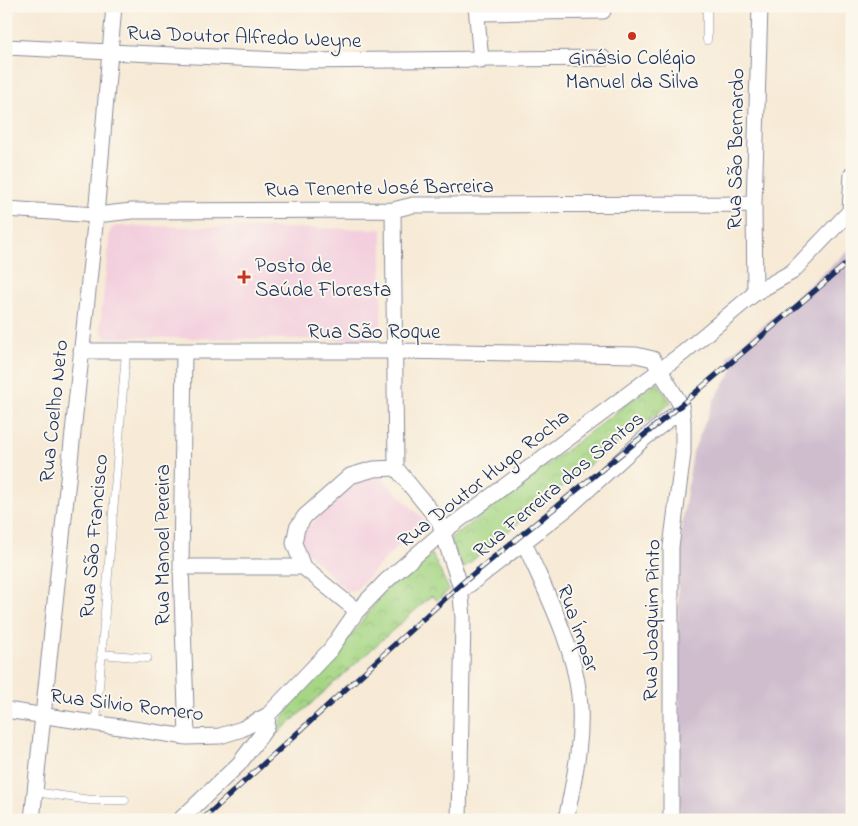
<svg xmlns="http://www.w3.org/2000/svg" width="858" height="826" font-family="'Indie Flower',sans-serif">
	<defs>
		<pattern id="park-crowns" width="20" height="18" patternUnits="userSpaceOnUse" patternTransform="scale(1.25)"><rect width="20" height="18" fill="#a6d684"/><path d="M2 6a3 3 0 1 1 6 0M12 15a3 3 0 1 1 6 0" fill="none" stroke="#8eb874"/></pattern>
	</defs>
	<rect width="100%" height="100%" fill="#fbf7ec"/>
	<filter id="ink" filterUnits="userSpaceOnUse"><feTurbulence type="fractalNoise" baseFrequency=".02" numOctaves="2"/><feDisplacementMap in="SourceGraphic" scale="10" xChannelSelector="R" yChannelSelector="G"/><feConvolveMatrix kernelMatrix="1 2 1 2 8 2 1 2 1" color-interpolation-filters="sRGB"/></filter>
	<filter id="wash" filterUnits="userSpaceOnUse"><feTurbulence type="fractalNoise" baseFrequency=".0096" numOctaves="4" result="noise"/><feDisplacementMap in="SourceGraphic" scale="20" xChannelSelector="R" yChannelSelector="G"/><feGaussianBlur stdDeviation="1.12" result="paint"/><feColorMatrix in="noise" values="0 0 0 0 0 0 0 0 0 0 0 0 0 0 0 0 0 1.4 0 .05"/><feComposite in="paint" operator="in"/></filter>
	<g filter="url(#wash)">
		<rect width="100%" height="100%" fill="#f7ead6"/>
		<path fill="#f3cfde" d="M115 226 382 229 381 330 376 336 366 340 105 337 100 329 110 230Z
			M360 477 363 480 377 477 383 479 423 519 355 591 348 592 299 544 303 539 300 535Z"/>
		<path fill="#cfbdce" d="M852 248V820H680L678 585 683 517 693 452 714 400 733 370 727 357Z"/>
		<path fill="url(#park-crowns)" stroke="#608271" d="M657 381 671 403 576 475 462 569 450 539Z
			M432 554 449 590 437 600 431 596 276 735 274 734 292 702 340 650 387 588Z"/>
	</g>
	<g filter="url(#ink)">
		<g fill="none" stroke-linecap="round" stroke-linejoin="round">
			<g stroke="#898c9a" stroke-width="9">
				<path id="service" d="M707 40V6
					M101 654 147 658
					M96 723 126 352
					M35 792 90 800H125"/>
			</g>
			<g stroke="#898c9a" stroke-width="17">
				<path id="minor" d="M476 6 481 61
					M477 13 603 11
					M6 47 300 61 603 58
					M6 209 96 215 132 211 393 210 413 205 754 204
					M393 210 396 468 439 521 460 585 463 618 459 820
					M850 211 852 174
					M755 293 754 204 760 6
					M81 351H395L636 355 653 359 681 405 683 421V454L671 547V820
					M184 352 181 567 187 737
					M524 542C545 591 573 642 579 695 584 736 574 780 566 820
					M181 567H303L357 611
					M303 567 294 543 297 528 305 516 350 476 374 469 396 468
					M461 591 569 507 646 437 682 409
					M6 710 187 737 220 736 242 729 268 715 330 650 357 611 386 581 443 532 683 353 755 293 792 272 852 209
					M32 820 96 215 114 6
					M180 820 239 764 267 727 268 715"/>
			</g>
			<use href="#service" stroke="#fff" stroke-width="8"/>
			<use href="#minor" stroke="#fff" stroke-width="15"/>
			<g stroke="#1b2f5e" stroke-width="5.5">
				<path id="rail" d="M202 820 460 585 681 405 852 259"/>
			</g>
			<use href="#rail" stroke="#fbf7ec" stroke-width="4" stroke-dasharray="11" stroke-linecap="butt"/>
		</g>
	</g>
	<g fill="#c8321e" stroke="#fbf7ec" stroke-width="2">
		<circle cx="632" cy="36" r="5"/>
		<path d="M241.5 269.5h5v5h5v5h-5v5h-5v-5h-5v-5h5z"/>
	</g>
	<g text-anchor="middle" stroke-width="4" stroke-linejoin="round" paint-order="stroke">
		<g font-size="21" fill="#1b2f5e" stroke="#fbf7ec">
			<text transform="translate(244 36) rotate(2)" y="7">Rua Doutor Alfredo Weyne</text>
			<text transform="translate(735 149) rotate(-89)" y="7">Rua São Bernardo</text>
			<text transform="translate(379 187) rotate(-1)" y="7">Rua Tenente José Barreira</text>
			<text x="374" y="338">Rua São Roque</text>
			<text transform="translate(53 411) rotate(-84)" y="7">Rua Coelho Neto</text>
			<text transform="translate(483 478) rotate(-38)" y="7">Rua Doutor Hugo Rocha</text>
			<text transform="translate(558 484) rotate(-40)" y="7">Rua Ferreira dos Santos</text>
			<text transform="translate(93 536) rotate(-85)" y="7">Rua São Francisco</text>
			<text transform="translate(162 545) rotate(-90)" y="7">Rua Manoel Pereira</text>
			<text transform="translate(651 620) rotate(-89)" y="7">Rua Joaquim Pinto</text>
			<text transform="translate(579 628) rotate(71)" y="7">Rua Ímpar</text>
			<text transform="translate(127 704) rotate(7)" y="7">Rua Silvio Romero</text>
		</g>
		<g font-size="21" fill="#1b2f5e" stroke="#fbf7ec">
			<text x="632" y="64">Ginásio Colégio<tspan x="632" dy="24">Manuel da Silva</tspan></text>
			<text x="255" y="272" text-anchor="start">Posto de<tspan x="255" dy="24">Saúde Floresta</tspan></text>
		</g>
	</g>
	<rect width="858" height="826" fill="none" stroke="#fbf7ec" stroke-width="25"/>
</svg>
